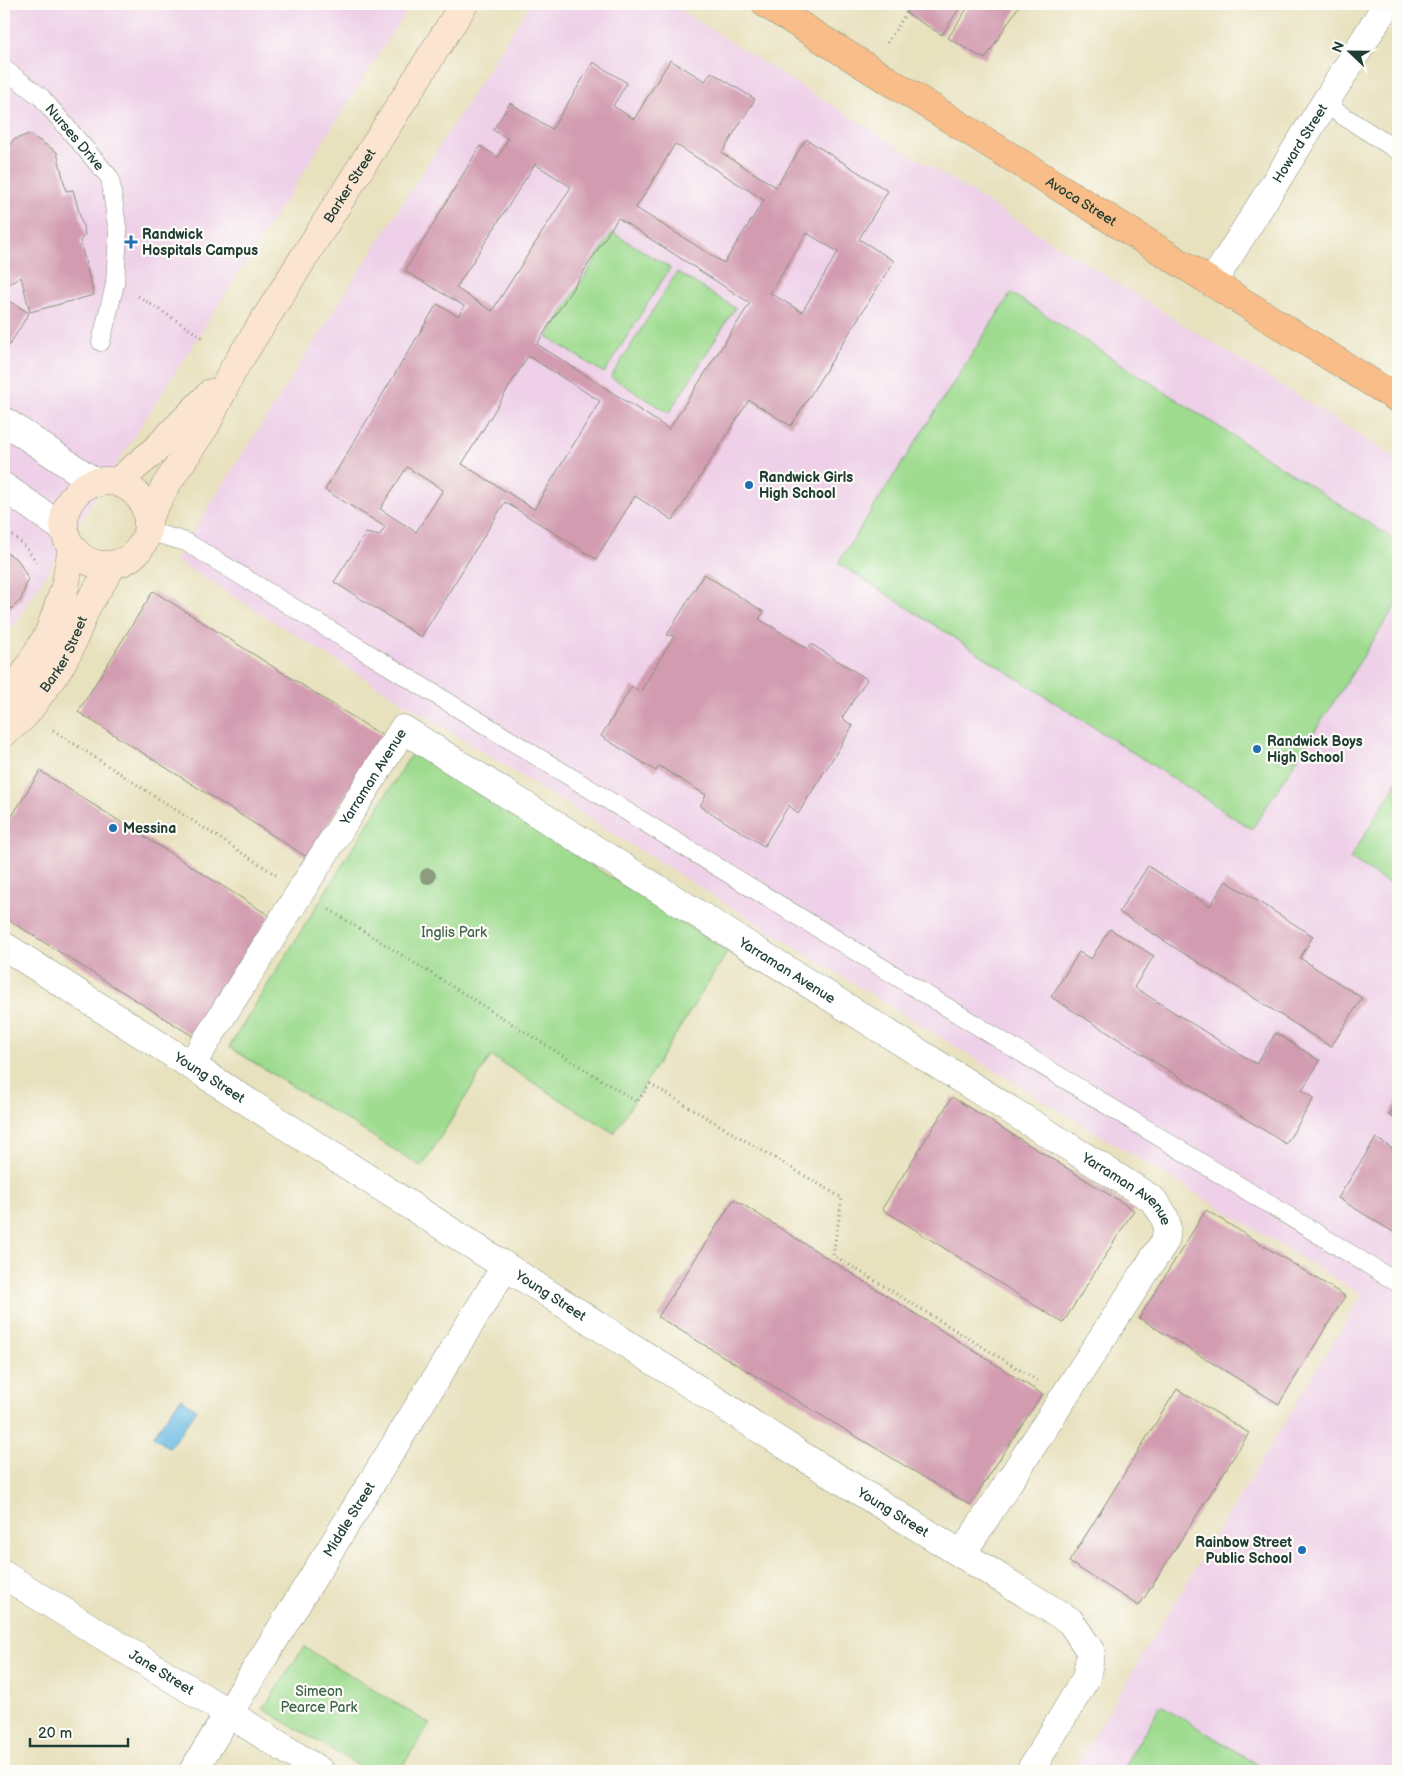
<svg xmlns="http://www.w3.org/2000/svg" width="1402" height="1775" font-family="'Balsamiq Sans',sans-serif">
	<rect width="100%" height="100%" fill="#fdfcf7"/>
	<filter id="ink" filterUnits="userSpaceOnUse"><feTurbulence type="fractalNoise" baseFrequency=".02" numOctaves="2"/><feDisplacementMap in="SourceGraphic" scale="10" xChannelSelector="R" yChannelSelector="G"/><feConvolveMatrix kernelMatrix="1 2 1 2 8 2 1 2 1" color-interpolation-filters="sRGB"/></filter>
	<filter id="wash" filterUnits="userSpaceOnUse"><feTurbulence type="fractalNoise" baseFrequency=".0096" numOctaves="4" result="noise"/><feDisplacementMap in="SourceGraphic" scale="20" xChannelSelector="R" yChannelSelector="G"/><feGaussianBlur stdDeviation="1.12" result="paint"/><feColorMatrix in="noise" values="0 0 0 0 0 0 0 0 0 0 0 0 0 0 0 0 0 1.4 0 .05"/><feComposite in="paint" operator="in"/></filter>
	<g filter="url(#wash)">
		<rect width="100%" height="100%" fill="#e8e1be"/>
		<path fill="#eed0e8" d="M4 4H411L4 640Z
			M530 4H670L1322 411 1398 460V1771H1072L1362 1295 940 1037 175 560Z"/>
		<path fill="#9edb8f" stroke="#5e8c62" d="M612 232 670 268 604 373 547 337Z
			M677 272 735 308 669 413 611 377Z
			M1011 293 1398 542V602L1252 829 838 563Z
			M412 753 728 951 614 1133 491 1056 422 1167 229 1047Z
			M1398 780V889L1350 859Z
			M304 1647 430 1724 399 1771H368L263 1709Z
			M1161 1705 1268 1771H1121Z"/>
		<path fill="#68bae3" stroke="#447c8c" d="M181 1398 197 1410 169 1448 153 1436Z"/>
		<g id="blocks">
			<path fill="#d29bb0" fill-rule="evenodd" d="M912 4H962L942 35 906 13Z
				M970 4H1020L985 59 948 38Z
				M670 60 705 81 711 72 755 99 722 153 776 187 806 139 888 191 859 239 894 261 791 426 749 400 673 520 635 496 596 559 505 502 421 637 334 582 366 533 379 536 385 527 325 490 437 304 458 316 464 306 405 271 480 146 498 157 508 139 493 130 510 103 552 129 593 62 627 83 613 106 634 119ZM675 144 764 200 724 263 636 208ZM535 164 571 187 492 311 456 288ZM618 218 750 303 669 429 537 344ZM807 233 838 252 802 312 770 293ZM528 356 600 401 534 509 462 464ZM407 467 443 490 416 532 380 509Z
				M29 134 57 152 66 191 73 190 85 234 80 241 94 295 30 312 21 277 4 287V151L6 152 13 140Z
				M4 298 29 313 4 354Z
				M4 551 18 560 28 578 21 600 4 615Z
				M704 574 764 612 759 619 808 649 811 644 867 679 842 718 853 726 798 814 789 805 764 846 700 806 706 795 659 766 656 771 601 736 632 686 640 692 674 636 667 635Z
				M153 591 383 736 307 857 78 712Z
				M40 771 270 916 194 1037 4 917V829Z
				M1148 866 1210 906 1226 881 1313 936 1300 958 1362 998 1331 1047 1119 912Z
				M1110 929 1154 956 1134 987 1256 1064 1276 1033 1320 1061 1302 1090 1314 1098 1286 1144 1051 997 1079 952 1091 959Z
				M952 1097 1134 1210 1063 1323 882 1209Z
				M1398 1100V1121L1389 1115Z
				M1376 1138 1398 1152V1235L1338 1198Z
				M734 1199 1042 1394 970 1505 658 1317Z
				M1206 1210 1345 1296 1279 1404 1139 1318Z
				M1177 1389 1249 1433 1139 1606 1069 1562Z"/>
		</g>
	</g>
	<g filter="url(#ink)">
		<use href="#blocks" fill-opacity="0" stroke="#848f79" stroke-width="1"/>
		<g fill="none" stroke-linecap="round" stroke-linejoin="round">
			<g stroke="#848f79" stroke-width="19">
				<g id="lane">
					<path id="s1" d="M4 69 41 97 110 178 118 233 115 284 101 342"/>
					<path d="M1323 103 1398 151"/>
					<path d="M148 531 186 542 1398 1283"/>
				</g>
			</g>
			<g stroke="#848f79" stroke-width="29">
				<g id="street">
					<path id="s2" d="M1212 283 1387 4"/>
					<path d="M4 421 96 483"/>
					<path d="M4 487 64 529"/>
					<path id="s3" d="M4 946 804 1457 1070 1621 1091 1652 1086 1678 1030 1771"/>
					<path id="s4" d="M191 1065 403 729 1152 1199C1164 1214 1170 1221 1165 1241L962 1554"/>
					<path id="s5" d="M4 1575 230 1714 320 1771"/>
					<path id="s6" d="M193 1771 505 1267"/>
				</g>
			</g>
			<g stroke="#848f79" stroke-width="29">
				<g id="secondary">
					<circle cx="106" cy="523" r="42"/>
					<path d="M117 482 153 452 211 393"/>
					<path id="s7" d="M148 518 166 485 206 425 234 368 464 4"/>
					<path d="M4 713 7 704 49 633 65 587 72 548"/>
					<path id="s8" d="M4 733 25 715 59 668 70 648 87 606 112 566"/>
				</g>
			</g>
			<g stroke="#848f79" stroke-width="29">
				<g id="primary">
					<path id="s9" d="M766 4 1398 399"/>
				</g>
			</g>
			<path stroke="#848f79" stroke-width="3" stroke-dasharray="1 4" stroke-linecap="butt" d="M887 43 912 4
				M138 296 205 339
				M9 532 26 547 37 563
				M53 730 276 875
				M325 907 637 1102 650 1084 842 1198 833 1255 1038 1381"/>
			<use href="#lane" stroke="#fff" stroke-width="18"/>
			<use href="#street" stroke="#fff" stroke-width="28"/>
			<use href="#secondary" stroke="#fce5d0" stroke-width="28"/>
			<use href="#primary" stroke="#f8bd89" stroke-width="28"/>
		</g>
		<circle fill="#8b9c7f" cx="428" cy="876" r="8"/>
	</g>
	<g fill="#1f6fb2" stroke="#fdfcf7" stroke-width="2">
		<path d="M128.5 234.5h5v5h5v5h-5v5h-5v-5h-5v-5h5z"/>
		<circle cx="749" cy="485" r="5"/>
		<circle cx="1257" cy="749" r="5"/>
		<circle cx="113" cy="828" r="5"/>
		<circle cx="1302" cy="1550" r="5"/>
	</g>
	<g text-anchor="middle" stroke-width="4.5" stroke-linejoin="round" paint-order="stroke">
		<g font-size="14" fill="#1f3d34" stroke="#fdfcf7">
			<text dy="5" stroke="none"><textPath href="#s1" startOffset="99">Nurses Drive</textPath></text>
			<text dy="5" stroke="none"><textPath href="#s2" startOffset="165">Howard Street</textPath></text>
			<text dy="5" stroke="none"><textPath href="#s7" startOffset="389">Barker Street</textPath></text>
			<text dy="5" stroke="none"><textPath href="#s9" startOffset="372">Avoca Street</textPath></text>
			<text dy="5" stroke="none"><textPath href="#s8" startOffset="100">Barker Street</textPath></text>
			<text dy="5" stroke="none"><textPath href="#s4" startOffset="341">Yarraman Avenue</textPath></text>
			<text dy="5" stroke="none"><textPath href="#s4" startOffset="851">Yarraman Avenue</textPath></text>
			<text dy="5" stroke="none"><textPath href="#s3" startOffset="244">Young Street</textPath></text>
			<text dy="5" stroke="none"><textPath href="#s4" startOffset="1256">Yarraman Avenue</textPath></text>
			<text dy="5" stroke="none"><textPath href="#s3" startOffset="649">Young Street</textPath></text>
			<text dy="5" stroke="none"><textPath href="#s3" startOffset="1054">Young Street</textPath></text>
			<text dy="5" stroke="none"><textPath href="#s6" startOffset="296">Middle Street</textPath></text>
			<text dy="5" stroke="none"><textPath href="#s5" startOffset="185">Jane Street</textPath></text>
		</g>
		<g font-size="14" font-weight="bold" fill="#1f3d34" stroke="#fdfcf7" text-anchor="start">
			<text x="142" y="239">Randwick<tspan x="142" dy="16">Hospitals Campus</tspan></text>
			<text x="759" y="482">Randwick Girls<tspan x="759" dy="16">High School</tspan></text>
			<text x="1267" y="746">Randwick Boys<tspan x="1267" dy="16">High School</tspan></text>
			<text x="123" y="833">Messina</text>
			<text x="1292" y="1547" text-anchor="end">Rainbow Street<tspan x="1292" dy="16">Public School</tspan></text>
		</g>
		<g font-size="14" fill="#3f644b" stroke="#fdfcf7">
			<text x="454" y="937">Inglis Park</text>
			<text x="319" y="1696">Simeon<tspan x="319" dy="16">Pearce Park</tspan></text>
		</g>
	</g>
	<rect width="1402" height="1775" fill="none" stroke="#fdfcf7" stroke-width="20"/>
	<g transform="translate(1350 52) rotate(292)" stroke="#fdfcf7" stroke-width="4" paint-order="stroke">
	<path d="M0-4L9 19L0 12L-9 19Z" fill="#1f3d34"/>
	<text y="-8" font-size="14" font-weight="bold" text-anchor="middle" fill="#1f3d34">N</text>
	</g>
	<path d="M30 1738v8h98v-8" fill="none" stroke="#1f3d34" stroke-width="2.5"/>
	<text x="38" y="1738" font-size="15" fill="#1f3d34" stroke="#fdfcf7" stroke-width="4" paint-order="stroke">20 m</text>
</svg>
